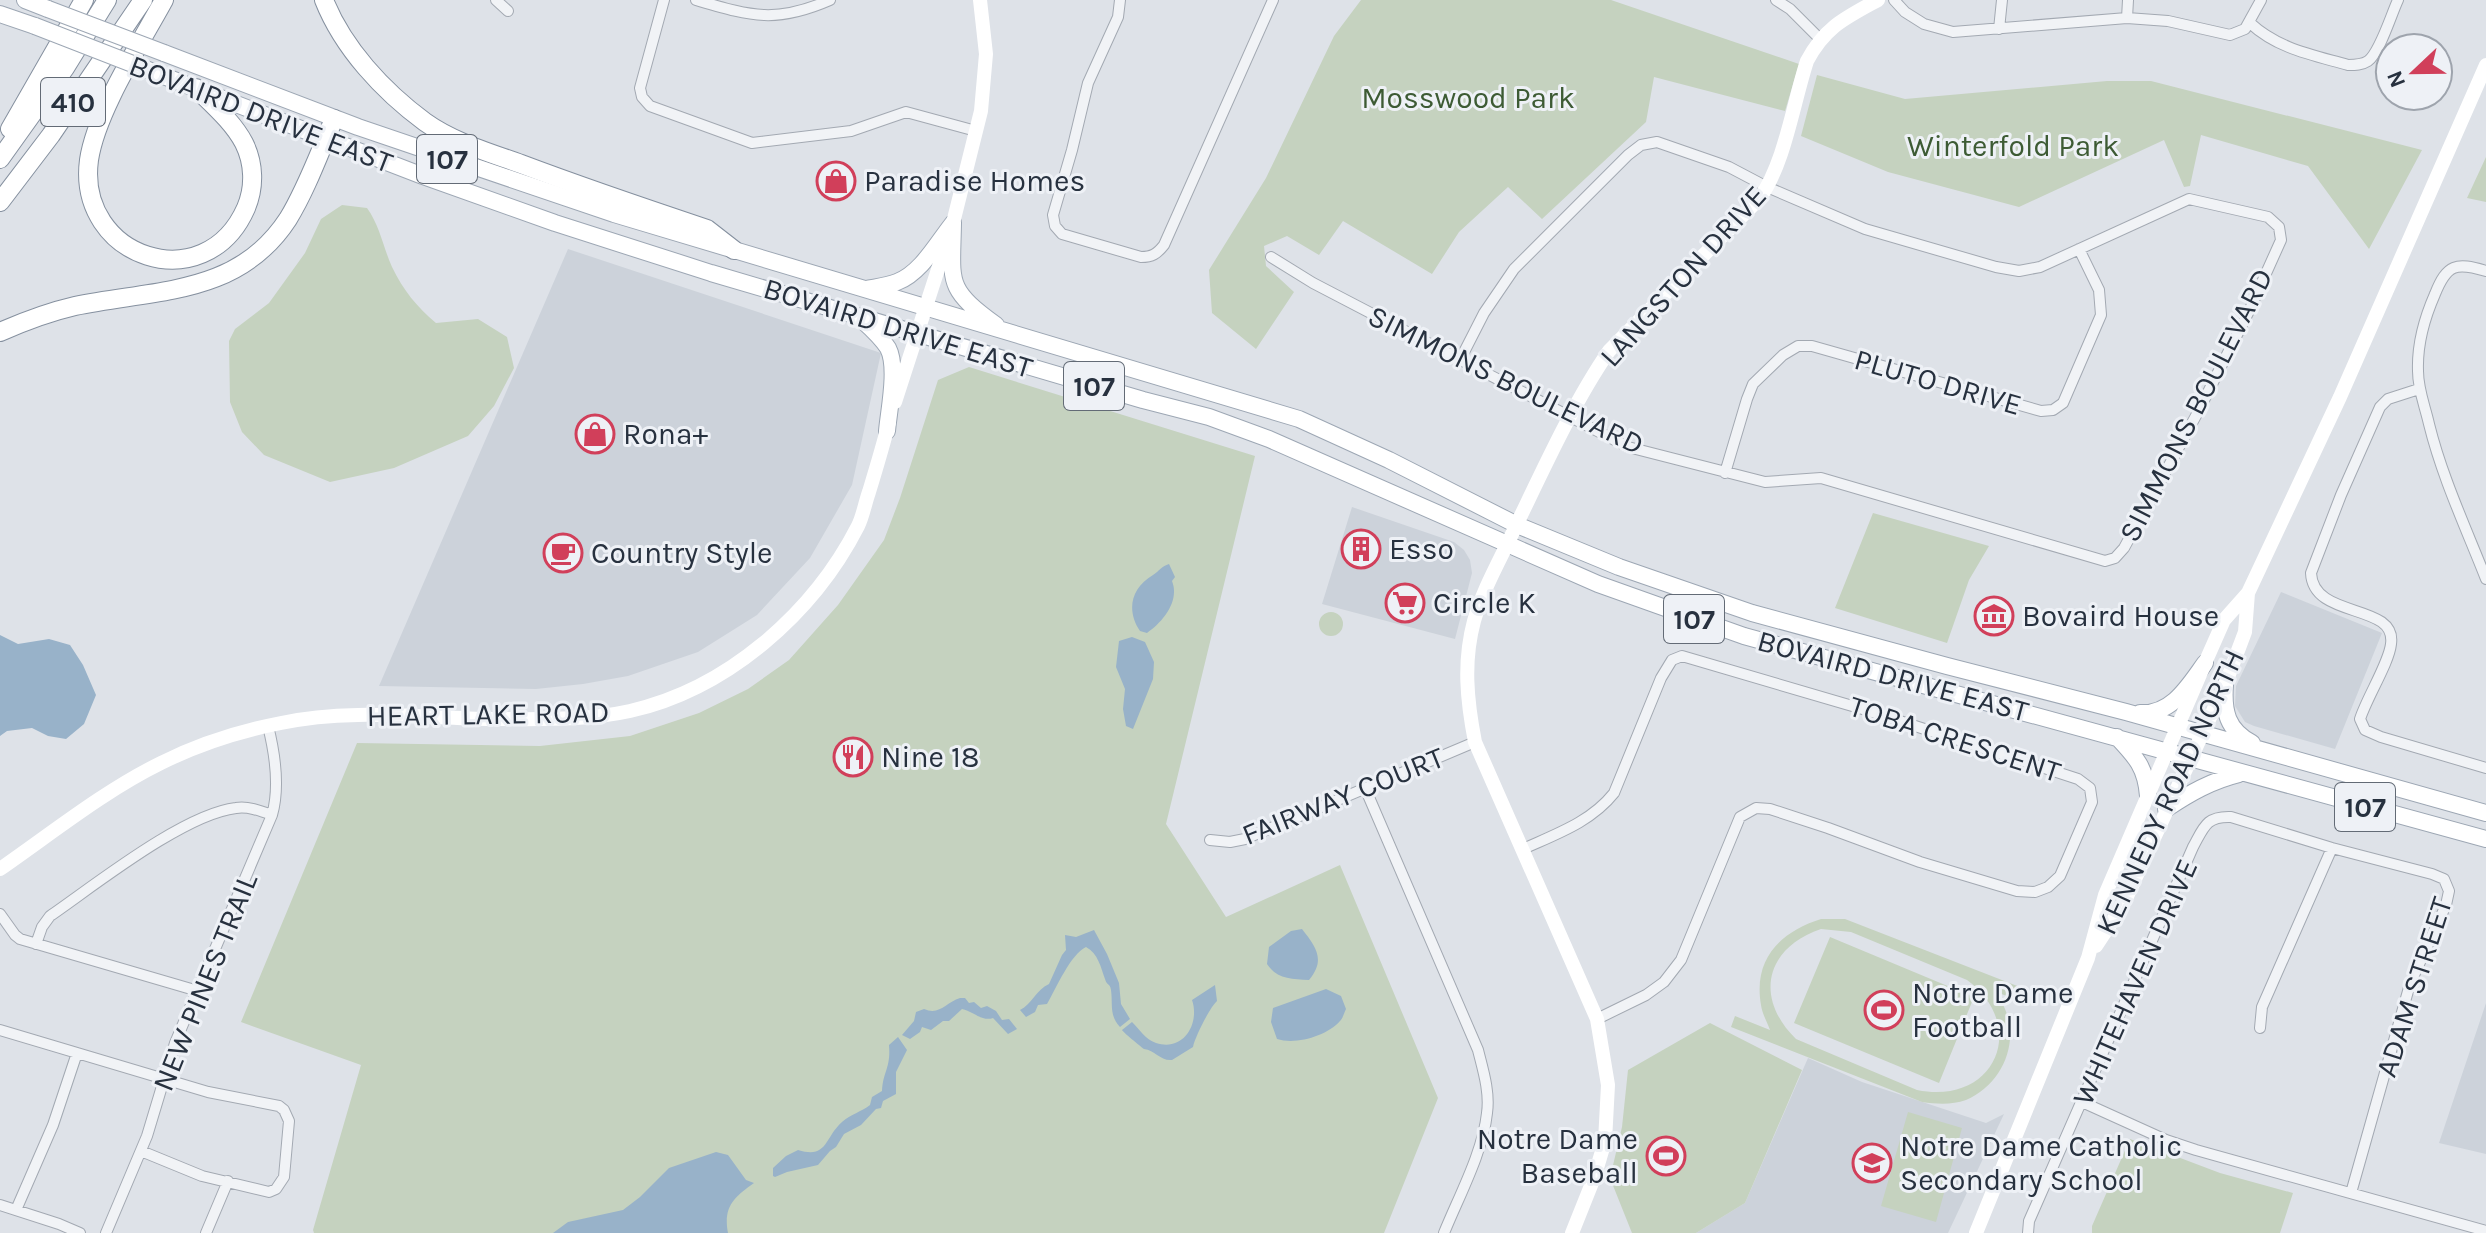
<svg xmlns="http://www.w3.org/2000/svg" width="2486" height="1233" font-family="Karla,sans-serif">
	<rect width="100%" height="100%" fill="#dee2e8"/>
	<path fill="#ccd2da" d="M568 249 881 353 852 485 810 558 757 615 698 652 628 676 583 684 536 689 379 686Z
		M1352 507 1454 542 1464 550 1470 560 1472 573 1455 639 1322 604Z
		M2281 592 2382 633 2335 749 2254 726 2245 722 2235 706 2236 686Z
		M2486 1003V1154L2439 1143Z
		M1808 1058 1862 1082 1986 1123 2004 1114 1948 1233H1696L1745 1203Z"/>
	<path fill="#c5d2bf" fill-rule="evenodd" d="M1361 0H1611L1799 64 1785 111 1654 77 1646 122 1542 219 1508 187 1459 232 1432 274 1343 221 1319 255 1287 236 1264 246 1266 266 1294 292 1256 349 1212 313 1209 270 1266 178 1334 36Z
		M1817 75 1905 99 2107 81H2151L2422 150 2369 249 2308 166 2201 135 2190 186 2184 187 2164 140 2019 207 1888 172 1801 136Z
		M2486 157V202L2467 198Z
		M342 205 367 208C380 226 383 247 392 267 403 290 417 307 436 323L478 319 507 337 514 368 494 406 468 436 394 468 330 482 264 455 242 432 230 402 229 341 235 329 269 303 305 253 321 219Z
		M969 367 1255 456 1166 824 1226 917 1340 865 1438 1098 1384 1233H314L313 1230 361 1065 241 1022 357 743 540 746 630 736 699 713 748 689 789 660 838 605 884 540 900 498 938 380Z
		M1873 513 1989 546 1969 580 1947 643 1835 608Z
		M1319 624a12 12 0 1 1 24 0a12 12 0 1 1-24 0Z
		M1821 919H1845L2038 994 2034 1006 1996 992C1999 998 2003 1004 2005 1009 2020 1044 2001 1085 1966 1100 1952 1105 1937 1104 1922 1102L1731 1027 1735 1016 1770 1030C1767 1022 1762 1013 1761 1005 1753 959 1780 932 1821 919ZM1821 929 1851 932 1967 980C2030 1027 1994 1106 1917 1090L1796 1039C1754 998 1765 948 1821 929Z
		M1830 937 1974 997 1939 1083 1794 1023Z
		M1710 1023 1802 1070 1745 1203 1696 1233H1632L1610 1178 1622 1127 1628 1070Z
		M1908 1112 1962 1128 1936 1222 1881 1206Z
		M2130 1139 2220 1173 2293 1193 2280 1233H2092V1226Z"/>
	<path fill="#98b2c9" d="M1169 564 1175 577 1172 581C1180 601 1163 622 1147 633L1140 631C1126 610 1131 588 1153 575 1159 571 1162 566 1169 564Z
		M0 635 18 644 49 639 70 645 83 665 96 695 84 724 66 739 48 736 32 728 7 731 0 736Z
		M1132 637 1145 642 1154 662 1153 679 1133 729 1126 726 1123 709 1125 689 1116 667 1119 641Z
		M1302 929C1316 947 1326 960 1309 980 1291 979 1277 979 1267 964L1269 947 1291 931Z
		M1094 930 1107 954 1119 983 1121 1004 1130 1019 1120 1027C1109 1015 1113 1005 1111 990 1110 983 1107 986 1105 979 1101 968 1098 953 1086 947 1070 955 1057 987 1047 1004L1038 1005 1035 1012 1026 1017 1020 1010C1032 1004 1036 990 1049 984L1062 955 1066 950 1065 935 1076 937Z
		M1215 985 1217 1001C1210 1007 1195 1037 1193 1047L1172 1060C1160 1061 1155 1050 1144 1049 1139 1045 1124 1033 1122 1030L1132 1022C1140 1030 1145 1039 1156 1043 1184 1052 1200 1023 1192 1000Z
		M1326 989 1341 996 1346 1009C1344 1013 1343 1018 1340 1021 1327 1036 1296 1045 1277 1039L1271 1022 1273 1008Z
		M960 998H965L969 1003 974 1002 981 1008 987 1006 996 1011 1002 1020 1009 1019 1017 1029 1008 1034 993 1018C982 1022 973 1011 962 1009L949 1021H943L931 1030 922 1027 920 1032 910 1039 902 1035 914 1021 916 1012 924 1009C940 1016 946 1002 960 998Z
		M898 1037 907 1050 896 1072V1094L883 1101 881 1108 876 1109 861 1125 844 1134 836 1147 830 1151 818 1165 787 1172 775 1177 773 1176V1168L786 1156 798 1150C828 1159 824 1138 842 1122 851 1114 861 1112 870 1105L872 1097 882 1091C883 1071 891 1068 889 1045Z
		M716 1152 728 1155 746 1180 754 1183C734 1197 723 1207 728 1233H553L568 1222 623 1210 640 1197 669 1168Z"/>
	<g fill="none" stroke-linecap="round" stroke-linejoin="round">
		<g stroke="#a3a9b2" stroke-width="12">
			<path id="street" d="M496 0 508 11
				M664 0 640 88 642 97 650 106 752 143 851 131 906 112 976 131
				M696 0C751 16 775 24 830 0
				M1120 0 1118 17 1088 83 1072 150 1053 215 1055 226 1062 234 1141 257C1152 257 1157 254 1164 245L1273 0
				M1776 0 1790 9 1820 39
				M1894 0 1905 12 1924 24 1953 32 2127 18 2168 21 2230 35 2245 29 2261 0
				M2127 18 2128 0
				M2250 23C2278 49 2313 55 2348 65 2355 65 2362 65 2368 61 2380 52 2391 15 2398 0
				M1999 29 2002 0
				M1271 257 1313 283 1628 447 1765 482 1821 478 2105 561 2115 558 2124 548 2198 412 2250 309 2281 240 2279 227 2268 217 2189 199 2040 267 2019 271 1996 267 1865 229 1767 187 1729 167 1657 142 1641 145 1628 155 1514 269 1484 313 1460 360
				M2486 271C2456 262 2447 264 2435 294 2424 319 2417 343 2418 371 2418 390 2425 406 2429 424 2442 477 2466 528 2486 579
				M2419 389 2388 399 2380 407 2341 495 2311 573C2313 620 2397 602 2391 644 2389 663 2367 697 2360 719L2365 730 2381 737 2486 768
				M1725 473 1747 399 1753 384 1783 355 1798 346H1812L2041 411 2053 410 2063 403 2101 315 2099 290 2079 249
				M1365 788 1478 1050C1483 1070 1490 1092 1487 1113 1483 1152 1459 1196 1444 1233
				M1210 840 1230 842 1245 839 1475 742
				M1523 849C1556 834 1591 822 1614 793L1661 678 1672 660 1682 656 1866 710 2078 779 2090 788 2092 802 2060 876 2048 887 2035 892 2017 891 1920 862 1828 828 1770 809 1756 808 1740 817 1681 960 1664 982 1646 995 1597 1019
				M0 914 15 935 20 939 198 991
				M36 944 42 927 50 916C95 885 184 814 236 808 248 806 261 811 272 815
				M2260 1028 2262 1007 2332 848
				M0 1030 208 1092 279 1106 284 1110 289 1121 284 1177 276 1189 269 1192 202 1176 141 1151
				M2082 1102 2166 1140 2196 1150 2486 1231
				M0 1205 59 1224 80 1233
				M16 1210 53 1125 77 1053
				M106 1233 147 1136 175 1043 272 815C280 787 275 754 268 726
				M206 1233 228 1181
				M2028 1233 2029 1221 2193 847C2204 827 2206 816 2231 817L2332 848 2432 874 2444 879 2449 891 2446 905 2410 984 2351 1193"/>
		</g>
		<g stroke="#9da7b4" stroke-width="18">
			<path id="primary" d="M25 0 48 9
				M0 14 35 26
				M164 53 358 127 614 214 1299 419 1389 460 1517 525 1619 567 1752 613 1947 666 2126 712 2486 813
				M161 75 423 176 555 223 711 273 1143 400 1209 417 1269 439 1598 584 1744 636 2486 839
				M953 223C952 283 945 288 996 325
				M866 289C876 287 887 286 897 282 921 273 937 243 953 223
				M862 320C872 329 881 337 888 348 898 367 889 409 887 431
				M2225 685C2223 711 2227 730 2252 743
				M2140 713C2172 715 2189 685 2205 663
				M2117 737C2136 757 2146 768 2148 796
				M2166 809C2190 793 2211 781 2239 774"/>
		</g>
		<g stroke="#85909f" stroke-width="20">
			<path id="highway" d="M164 0C140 44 96 112 89 160 76 258 205 301 246 208 255 187 254 163 244 143 233 122 213 105 196 88
				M324 0C343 48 383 91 425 122 453 142 488 152 521 164 582 187 644 208 707 229L734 250
				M10 129 84 0
				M0 159 65 68 107 0
				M0 202 51 135 143 0
				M0 332C25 321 49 312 75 306 156 289 238 296 288 219 307 188 320 151 334 119"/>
		</g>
		<use href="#street" stroke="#f1f3f6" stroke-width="10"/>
		<path stroke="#fff" stroke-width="14" d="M895 402 953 223 981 111 986 54 980 0
			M0 869C52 833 104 791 161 763 199 744 240 731 281 723 350 708 422 718 492 719 538 719 585 721 630 711 727 689 813 614 858 526 863 516 865 503 869 492 876 469 883 446 889 422
			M2096 946 2123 905 2225 685 2245 632 2248 593
			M1572 1233 1594 1178 1605 1141 1608 1085 1597 1019 1475 742C1467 701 1463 662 1474 621 1483 589 1500 560 1514 530 1542 472 1573 403 1609 351L1760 198C1785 162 1793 104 1807 61 1825 27 1845 18 1878 0
			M1976 1233 2088 958 2105 895 2205 663 2224 620 2248 593 2340 397 2486 65"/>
		<use href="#primary" stroke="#fff" stroke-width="16"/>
		<use href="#highway" stroke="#fff" stroke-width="18"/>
		<g stroke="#9da7b4" stroke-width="18" stroke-linecap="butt">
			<path id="primary-bridge" d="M48 9 164 53
				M35 26 161 75"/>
		</g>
		<use href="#primary-bridge" stroke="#fff" stroke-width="16"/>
	</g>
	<defs>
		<g id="shop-ring" transform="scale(2)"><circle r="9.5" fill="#eef1f6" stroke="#d13f5a" stroke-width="1.5"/><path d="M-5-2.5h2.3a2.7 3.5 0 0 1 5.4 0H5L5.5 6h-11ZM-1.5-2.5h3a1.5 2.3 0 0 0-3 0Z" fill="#d13f5a"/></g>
		<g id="building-ring" transform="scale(2)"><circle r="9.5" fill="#eef1f6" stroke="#d13f5a" stroke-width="1.5"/><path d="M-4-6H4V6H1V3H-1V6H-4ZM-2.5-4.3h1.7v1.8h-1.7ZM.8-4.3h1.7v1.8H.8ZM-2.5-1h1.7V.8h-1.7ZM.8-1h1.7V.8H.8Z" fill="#d13f5a"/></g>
		<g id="cafe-ring" transform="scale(2)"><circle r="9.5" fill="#eef1f6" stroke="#d13f5a" stroke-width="1.5"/><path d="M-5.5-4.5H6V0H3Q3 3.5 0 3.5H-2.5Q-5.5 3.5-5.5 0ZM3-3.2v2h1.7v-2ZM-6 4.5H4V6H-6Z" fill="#d13f5a"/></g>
		<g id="supermarket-ring" transform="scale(2)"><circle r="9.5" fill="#eef1f6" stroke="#d13f5a" stroke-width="1.5"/><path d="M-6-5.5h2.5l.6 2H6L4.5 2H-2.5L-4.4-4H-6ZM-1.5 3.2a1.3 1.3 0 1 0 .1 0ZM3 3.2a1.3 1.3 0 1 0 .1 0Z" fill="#d13f5a"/></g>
		<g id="museum-ring" transform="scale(2)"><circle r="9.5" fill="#eef1f6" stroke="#d13f5a" stroke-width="1.5"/><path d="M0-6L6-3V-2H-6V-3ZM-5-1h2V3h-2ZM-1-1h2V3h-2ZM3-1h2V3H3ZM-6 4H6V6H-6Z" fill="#d13f5a"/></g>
		<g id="restaurant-ring" transform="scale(2)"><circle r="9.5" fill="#eef1f6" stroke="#d13f5a" stroke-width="1.5"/><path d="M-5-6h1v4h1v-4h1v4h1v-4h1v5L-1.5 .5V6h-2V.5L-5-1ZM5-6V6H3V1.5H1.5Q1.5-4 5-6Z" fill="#d13f5a"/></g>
		<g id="stadium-ring" transform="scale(2)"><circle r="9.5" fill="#eef1f6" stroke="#d13f5a" stroke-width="1.5"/><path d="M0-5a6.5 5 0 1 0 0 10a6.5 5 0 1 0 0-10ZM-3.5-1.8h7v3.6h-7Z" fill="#d13f5a"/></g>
		<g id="school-ring" transform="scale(2)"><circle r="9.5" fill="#eef1f6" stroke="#d13f5a" stroke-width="1.5"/><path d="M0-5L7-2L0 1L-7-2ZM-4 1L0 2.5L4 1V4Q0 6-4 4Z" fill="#d13f5a"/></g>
	</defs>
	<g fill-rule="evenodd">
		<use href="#shop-ring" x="836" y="181"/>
		<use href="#shop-ring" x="595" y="434"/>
		<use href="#building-ring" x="1361" y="549"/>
		<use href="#cafe-ring" x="563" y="553"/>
		<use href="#supermarket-ring" x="1405" y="603"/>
		<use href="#museum-ring" x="1994" y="616"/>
		<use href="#restaurant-ring" x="853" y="757"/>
		<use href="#stadium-ring" x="1884" y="1010"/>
		<use href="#stadium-ring" x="1666" y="1156"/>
		<use href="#school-ring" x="1872" y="1163"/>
	</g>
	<g text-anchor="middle" stroke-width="6" stroke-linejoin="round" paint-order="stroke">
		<g fill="#eef1f6" stroke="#636b76" stroke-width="2">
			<rect x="41" y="78" width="64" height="48" rx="6"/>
			<rect x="417" y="135" width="60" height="48" rx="6"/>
			<rect x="1064" y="362" width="60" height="48" rx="6"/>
			<rect x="1664" y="595" width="60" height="48" rx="6"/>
			<rect x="2335" y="783" width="60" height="48" rx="6"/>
		</g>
		<g font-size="28" font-weight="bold" fill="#27313f">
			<text x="73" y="112">410</text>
			<text x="447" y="169">107</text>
			<text x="1094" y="396">107</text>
			<text x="1694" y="629">107</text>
			<text x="2365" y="817">107</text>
		</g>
		<g font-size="30" fill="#3d5b34" stroke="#eef1f6">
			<text x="1468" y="108">Mosswood Park</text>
			<text x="2013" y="156">Winterfold Park</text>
		</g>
		<g font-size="30" fill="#27313f" stroke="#eef1f6">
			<text transform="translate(261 114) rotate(21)" y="10">BOVAIRD DRIVE EAST</text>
			<text transform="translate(1683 276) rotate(-48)" y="10">LANGSTON DRIVE</text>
			<text transform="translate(898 328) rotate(17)" y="10">BOVAIRD DRIVE EAST</text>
			<text transform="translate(1506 380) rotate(26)" y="10">SIMMONS BOULEVARD</text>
			<text transform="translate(1938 382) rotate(16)" y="10">PLUTO DRIVE</text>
			<text transform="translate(2196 405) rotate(-63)" y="10">SIMMONS BOULEVARD</text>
			<text transform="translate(1893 676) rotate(15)" y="10">BOVAIRD DRIVE EAST</text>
			<text transform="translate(488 714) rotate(-1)" y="10">HEART LAKE ROAD</text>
			<text transform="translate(1955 739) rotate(18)" y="10">TOBA CRESCENT</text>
			<text transform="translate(2170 792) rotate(-65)" y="10">KENNEDY ROAD NORTH</text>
			<text transform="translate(1343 796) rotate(-22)" y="10">FAIRWAY COURT</text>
			<text transform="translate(205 982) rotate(-68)" y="10">NEW PINES TRAIL</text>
			<text transform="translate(2135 982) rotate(-66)" y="10">WHITEHAVEN DRIVE</text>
			<text transform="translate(2414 987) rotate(-72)" y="10">ADAM STREET</text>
		</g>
		<g font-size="30" fill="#27313f" stroke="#eef1f6" text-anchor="start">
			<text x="864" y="191">Paradise Homes</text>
			<text x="623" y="444">Rona+</text>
			<text x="1389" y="559">Esso</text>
			<text x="591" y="563">Country Style</text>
			<text x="1433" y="613">Circle K</text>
			<text x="2022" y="626">Bovaird House</text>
			<text x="881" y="767">Nine 18</text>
			<text x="1912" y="1003">Notre Dame<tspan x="1912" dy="34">Football</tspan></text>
			<text x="1638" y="1149" text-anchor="end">Notre Dame<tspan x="1638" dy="34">Baseball</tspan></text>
			<text x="1900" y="1156">Notre Dame Catholic<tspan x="1900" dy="34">Secondary School</tspan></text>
		</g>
	</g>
	<g transform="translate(2414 72) rotate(248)"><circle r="38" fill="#eef1f6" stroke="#9ea4ad" stroke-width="2"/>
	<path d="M0-6L14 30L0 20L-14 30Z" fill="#d13f5a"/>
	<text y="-12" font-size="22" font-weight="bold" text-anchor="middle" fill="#27313f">N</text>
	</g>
</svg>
